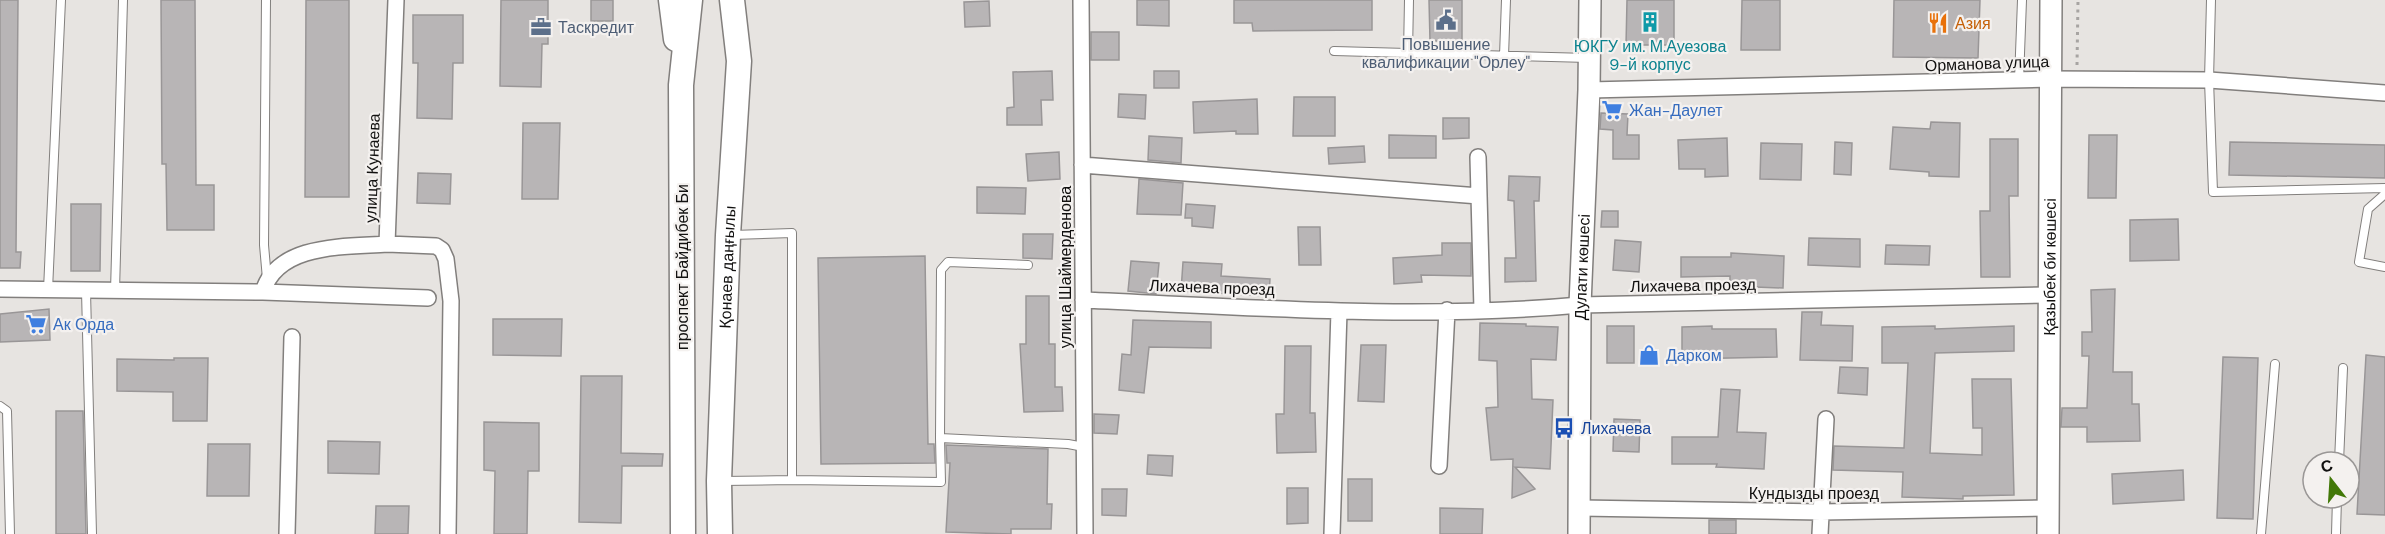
<svg xmlns="http://www.w3.org/2000/svg" width="2385" height="534" font-family="'DM Sans',sans-serif">
	<rect width="100%" height="100%" fill="#e7e4e1"/>
	<path fill="#b8b5b6" stroke="#999697" stroke-width="1.5" d="M0 0H18L16 252H21L20 268H0Z
		M161 0H195L196 185H214V230H167L166 164H162Z
		M306 0H349V197H305Z
		M501 0H548V44H542L541 87 500 86Z
		M591 0H613V21H591Z
		M1137 0H1169V26L1137 25Z
		M1234 0H1372V30L1253 31 1252 23H1234Z
		M1429 0H1462V41H1430Z
		M1627 0H1674V45H1626Z
		M1742 0H1780V50H1741Z
		M1894 0H1980L1978 58 1893 57Z
		M989 1 990 26 965 27 964 2Z
		M413 15H463V63H453L452 119 417 118 418 63H413Z
		M1091 32H1119V60H1091Z
		M1052 71 1053 100H1041L1042 125H1007V108L1014 107 1013 72Z
		M1154 71H1179V88H1154Z
		M1119 94 1146 95 1145 119 1118 117Z
		M1294 97H1335V136H1293Z
		M1257 99 1258 134H1236V131L1194 133 1193 102Z
		M1601 113 1628 114 1627 135H1639V159H1613V130L1600 129Z
		M1443 118H1469V138L1443 139Z
		M1931 122 1960 123 1959 177 1929 176V172L1890 169 1893 127 1930 129Z
		M523 123H560L558 199H522Z
		M1389 135 1436 136V158H1389Z
		M2089 135H2117L2116 198H2088Z
		M1149 136 1182 138 1181 163 1148 160Z
		M1727 138 1728 176 1705 177V169H1679L1678 140Z
		M1990 139H2018V196H2009L2010 277H1981L1980 211H1990Z
		M1835 142 1852 143 1851 175 1834 174Z
		M2230 142 2385 145V178L2229 175Z
		M1761 143 1802 144 1801 180 1760 179Z
		M1364 146 1365 162 1329 164 1328 148Z
		M1059 152 1060 179 1028 181 1026 154Z
		M418 173 451 174 450 204 417 203Z
		M1509 176 1540 177 1539 201H1534L1536 281 1505 282V258H1516L1514 201 1508 200Z
		M1139 179 1183 183 1181 215 1137 214Z
		M977 187 1026 188 1025 214 977 213Z
		M71 204H101L100 271H71Z
		M1186 204 1215 206 1213 228 1192 226V218H1185Z
		M1602 211H1618V227H1601Z
		M2178 219 2179 260 2130 261V220Z
		M1298 227H1320L1321 265H1299Z
		M1023 234H1053L1052 259 1023 258Z
		M1809 238 1860 239V267L1808 265Z
		M1615 240 1641 242 1639 272 1613 270Z
		M1442 243H1471V276L1421 275 1422 282 1394 284 1393 258 1442 255Z
		M1886 245 1930 246 1929 265 1885 264Z
		M1731 253 1784 256 1783 288 1730 286V276L1681 277V257H1731Z
		M925 256 928 444H934L935 463 821 464 818 258Z
		M1131 261 1159 263 1156 294 1128 291Z
		M1183 262 1222 264 1221 276 1270 279 1269 296 1181 291Z
		M2115 289 2113 372H2132V404H2139L2140 441 2087 442V427H2061L2062 408H2087L2089 356H2082V332H2092L2091 290Z
		M1026 296H1049V344H1055V387H1062L1063 411 1024 412 1020 344H1026Z
		M49 309 50 340 0 342V314Z
		M1802 312H1822L1821 325 1853 326 1852 361 1800 360Z
		M493 319H562L561 356 493 355Z
		M1133 320 1211 322V348L1149 347 1144 393 1119 390 1122 354 1131 355Z
		M1480 323 1526 324V326L1558 327 1556 360 1531 359 1532 399 1553 400 1550 469 1515 467 1535 489 1512 498 1513 459 1491 460 1486 408 1498 407 1497 361 1479 360Z
		M1607 326H1634V363H1607Z
		M1712 326V329H1776L1777 357 1682 359V327Z
		M1935 326V329L2014 326V351L1935 353 1930 453 1982 455V428H1973L1972 379H2011L2014 495 1963 496V499L1902 497 1903 472 1833 470 1834 446 1904 448 1908 363H1882V327Z
		M1361 345H1386L1384 402 1358 401Z
		M1285 346H1311L1310 413H1315L1316 452 1277 453 1276 414H1284Z
		M2366 355 2385 357V515L2357 514Z
		M2223 357 2258 358 2253 519 2217 518Z
		M174 358H208L207 421H173V392L117 391V359L174 360Z
		M1840 367 1868 368 1867 395 1838 393Z
		M581 376H622L621 453 663 454 662 466H622L621 523 579 522Z
		M1721 389 1740 390 1737 432 1766 433 1764 469 1716 467 1717 464H1672V437H1718Z
		M56 411H83L86 534H56Z
		M1094 414 1119 415 1117 434 1094 433Z
		M1614 419 1640 420 1639 452 1613 451Z
		M484 422 539 423V471H528L527 534H494L495 471 484 470Z
		M328 441 380 442 379 474 328 473Z
		M208 444H250L249 496H207Z
		M946 445 1048 449 1047 504H1052L1051 529H1011V534L946 532 950 463H947Z
		M1148 455 1173 456 1172 476 1147 474Z
		M2183 470 2184 500 2113 504 2112 474Z
		M1348 479H1372V521H1348Z
		M1287 488H1308V523L1287 524Z
		M1102 489H1127L1126 516 1102 515Z
		M376 506H409L408 534H375Z
		M1440 508 1483 509 1482 534H1440Z
		M1709 520H1736V534H1709Z"/>
	<g fill="none" stroke-linecap="round" stroke-linejoin="round">
		<g stroke="#827f7d" stroke-width="10">
			<path id="lane" d="M266 0 264 245 267 279
				M2211 0 2209 80 2213 192 2385 188
				M1334 51 1588 58
				M1408 53 1409 0
				M1504 56 1506 0
				M2019 80 2022 0
				M2385 194 2368 209 2359 262 2385 267
				M48 290 61 0
				M86 291 92 534
				M115 291 123 0
				M0 406 7 411 10 534
				M940 438 941 270 948 262 1028 265
				M2339 462 2343 368
				M792 480 941 482 940 438 1068 444 1084 447
				M721 481 792 480V233L732 235
				M2261 534 2275 364
				M2336 534 2337 498"/>
		</g>
		<g stroke="#827f7d" stroke-width="18">
			<path id="street" d="M1081 0 1085 534
				M1589 90 2050 79 2209 80 2385 93
				M1478 157 1482 310
				M1082 165 1479 196
				M387 244 436 246 442 250 446 259 451 301 448 534
				M0 289 263 292 428 298
				M263 292C277 243 346 247 387 244L396 0
				M1083 300C1247 307 1417 320 1580 305L2048 295
				M1439 466 1447 310
				M1580 508 1821 512 2048 508
				M287 534 292 337
				M1332 534 1339 311
				M1820 534 1826 419"/>
		</g>
		<g stroke="#827f7d" stroke-width="24">
			<g id="secondary">
				<path id="s1" d="M1579 534 1580 305 1589 90 1590 0"/>
				<path id="s2" d="M2048 534 2051 0"/>
			</g>
		</g>
		<g stroke="#827f7d" stroke-width="27">
			<g id="primary">
				<path d="M671 0 676 39"/>
				<path d="M683 534 681 85 690 0"/>
				<path id="s3" d="M720 534 719 481 728 235 739 61 732 0"/>
			</g>
		</g>
		<path stroke="#a7a4a2" stroke-width="3" stroke-dasharray="3 4.5" stroke-linecap="butt" d="M2077 65 2078 0"/>
		<use href="#lane" stroke="#fff" stroke-width="8"/>
		<use href="#street" stroke="#fff" stroke-width="15"/>
		<use href="#secondary" stroke="#fff" stroke-width="21"/>
		<use href="#primary" stroke="#fff" stroke-width="24"/>
	</g>
	<defs>
		<g id="civic-bare" transform="scale(1.62)"><path d="M-.6-6.5H3V-4.5H.6V-3L4-1V1h2V6H-6V1h2V-1L-.6-3ZM-1.2 2.5V6h2.4V2.5Z" fill="#5c6f8a" stroke="#f4f1ef" stroke-width="2.5" paint-order="stroke"/></g>
		<g id="building-bare" transform="scale(1.62)"><path d="M-4-6H4V6H1V3H-1V6H-4ZM-2.5-4.3h1.7v1.8h-1.7ZM.8-4.3h1.7v1.8H.8ZM-2.5-1h1.7V.8h-1.7ZM.8-1h1.7V.8H.8Z" fill="#0f9aa8" stroke="#f4f1ef" stroke-width="2.5" paint-order="stroke"/></g>
		<g id="restaurant-bare" transform="scale(1.62)"><path d="M-5-6h1v4h1v-4h1v4h1v-4h1v5L-1.5 .5V6h-2V.5L-5-1ZM5-6V6H3V1.5H1.5Q1.5-4 5-6Z" fill="#e8710a" stroke="#f4f1ef" stroke-width="2.5" paint-order="stroke"/></g>
		<g id="office-bare" transform="scale(1.62)"><path d="M-6-3h4V-5.5h4V-3h4V5H-6ZM-1-4.5V-3h2v-1.5ZM-6 0V1H6V0Z" fill="#5c6f8a" stroke="#f4f1ef" stroke-width="2.5" paint-order="stroke"/></g>
		<g id="supermarket-bare" transform="scale(1.62)"><path d="M-6-5.5h2.5l.6 2H6L4.5 2H-2.5L-4.4-4H-6ZM-1.5 3.2a1.3 1.3 0 1 0 .1 0ZM3 3.2a1.3 1.3 0 1 0 .1 0Z" fill="#3f7fe0" stroke="#f4f1ef" stroke-width="2.5" paint-order="stroke"/></g>
		<g id="shop-bare" transform="scale(1.62)"><path d="M-5-2.5h2.3a2.7 3.5 0 0 1 5.4 0H5L5.5 6h-11ZM-1.5-2.5h3a1.5 2.3 0 0 0-3 0Z" fill="#3f7fe0" stroke="#f4f1ef" stroke-width="2.5" paint-order="stroke"/></g>
		<g id="bus-bare" transform="scale(1.62)"><path d="M-5-6H5V4H4V6H2V4H-2V6H-4V4H-5ZM-3.5-4V0h7V-4ZM-3.5 1.2v1.5H-2V1.2ZM2 1.2v1.5H3.5V1.2Z" fill="#1a4fb4" stroke="#f4f1ef" stroke-width="2.5" paint-order="stroke"/></g>
	</defs>
	<g fill-rule="evenodd">
		<use href="#civic-bare" x="1446" y="20"/>
		<use href="#building-bare" x="1650" y="22"/>
		<use href="#restaurant-bare" x="1938" y="23"/>
		<use href="#office-bare" x="541" y="27"/>
		<use href="#supermarket-bare" x="1612" y="110"/>
		<use href="#supermarket-bare" x="36" y="324"/>
		<use href="#shop-bare" x="1649" y="355"/>
		<use href="#bus-bare" x="1564" y="428"/>
	</g>
	<g text-anchor="middle" stroke-width="4.5" stroke-linejoin="round" paint-order="stroke">
		<g font-size="16" fill="#c56008" stroke="#f4f1ef" text-anchor="start">
			<text x="1955" y="29">Азия</text>
		</g>
		<g font-size="16" fill="#4e5e75" stroke="#f4f1ef" text-anchor="start">
			<text x="558" y="33">Таскредит</text>
			<text x="1446" y="50" text-anchor="middle">Повышение<tspan x="1446" dy="18">квалификации "Орлеу"</tspan></text>
		</g>
		<g font-size="16" fill="#0d838f" stroke="#f4f1ef">
			<text x="1650" y="52">ЮКГУ им. М.Ауезова<tspan x="1650" dy="18">9-й корпус</tspan></text>
		</g>
		<g font-size="16" fill="#121110" stroke="#f4f1ef">
			<text transform="translate(1987 63) rotate(-2)" y="6">Орманова улица</text>
			<text transform="translate(372 168) rotate(-88)" y="6">улица Кунаева</text>
			<text transform="translate(682 267) rotate(-90)" y="6">проспект Байдибек Би</text>
			<text dy="6" stroke="none"><textPath href="#s3" startOffset="267">Қонаев даңғылы</textPath></text>
			<text transform="translate(1065 267) rotate(-90)" y="6">улица Шаймерденова</text>
			<text dy="6" stroke="none"><textPath href="#s1" startOffset="267">Дулати көшесі</textPath></text>
			<text dy="6" stroke="none"><textPath href="#s2" startOffset="267">Қазыбек би көшесі</textPath></text>
			<text transform="translate(1693 285) rotate(-1)" y="6">Лихачева проезд</text>
			<text transform="translate(1212 287) rotate(2)" y="6">Лихачева проезд</text>
			<text x="1814" y="499">Кундызды проезд</text>
		</g>
		<g font-size="16" fill="#366cbe" stroke="#f4f1ef" text-anchor="start">
			<text x="1629" y="116">Жан-Даулет</text>
			<text x="53" y="330">Ак Орда</text>
			<text x="1666" y="361">Дарком</text>
		</g>
		<g font-size="16" fill="#164399" stroke="#f4f1ef" text-anchor="start">
			<text x="1581" y="434">Лихачева</text>
		</g>
	</g>
	<g transform="translate(2331 480) rotate(343)"><circle r="28" fill="#f4f1ef" stroke="#9a9796" stroke-width="1.5"/>
	<path d="M0-4.5L10 22L0 15L-10 22Z" fill="#427808"/>
	<text y="-9" font-size="16" font-weight="bold" text-anchor="middle" fill="#121110">С</text>
	</g>
</svg>
